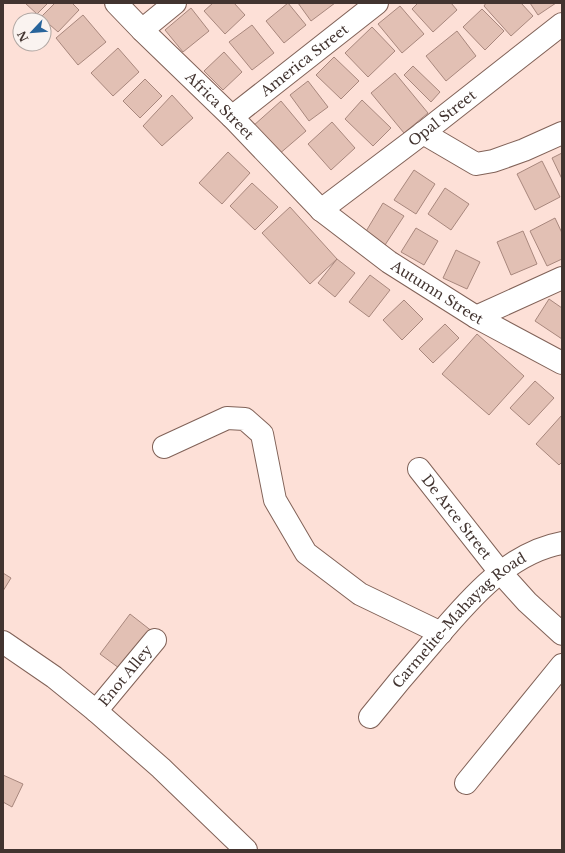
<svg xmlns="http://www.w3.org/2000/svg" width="565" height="853" font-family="'Libre Baskerville',serif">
	<rect width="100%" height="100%" fill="#fde0d7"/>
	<path fill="#e2c0b4" stroke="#a8877d" d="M25 3H48L37 14Z
		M55 3H72L79 10 58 32 41 17Z
		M213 3H234L245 15 225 34 204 11Z
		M288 3 306 25 284 43 266 21Z
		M298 3H335L311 21Z
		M418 3H451L457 10 433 32 412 9Z
		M486 3H521L533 16 511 36 484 6Z
		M530 3H556L538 15Z
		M400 6 424 34 402 53 378 24Z
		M191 8 209 31 183 52 165 30Z
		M482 9 504 31 485 50 463 27Z
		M83 15 106 42 78 65 56 38Z
		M252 25 274 53 252 70 229 42Z
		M372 27 395 51 368 77 345 53Z
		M457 31 476 56 446 81 426 56Z
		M118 48 139 72 113 96 91 73Z
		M224 52 242 72 223 90 204 71Z
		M334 57 359 81 341 99 316 75Z
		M413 66 440 92 431 102 404 75Z
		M395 73 428 113 404 133 371 93Z
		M145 79 162 96 140 118 123 101Z
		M308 81 328 107 309 121 290 95Z
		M172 95 193 118 162 146 143 126Z
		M362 100 391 128 373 146 345 119Z
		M281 101 306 131 278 155 253 126Z
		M332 122 355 148 331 170 308 144Z
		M228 152 250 173 222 204 199 183Z
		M562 153V179L552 158Z
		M542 161 560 197 535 210 517 174Z
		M414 170 435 184 416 214 394 200Z
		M252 183 278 207 255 230 230 206Z
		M445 188 469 204 451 230 428 214Z
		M383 203 404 216 385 245 365 233Z
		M290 207 337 259 310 284 262 233Z
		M555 218 562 233V259L547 266 530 231Z
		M416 228 438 241 424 265 401 252Z
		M523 231 537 264 511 275 497 242Z
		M456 250 480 262 467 289 443 278Z
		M337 259 355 273 335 297 318 283Z
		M370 275 390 290 369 317 349 302Z
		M549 299 562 308V339L535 321Z
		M404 300 423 319 402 340 383 320Z
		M445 324 459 338 433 363 419 349Z
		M477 334 524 376 489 415 442 374Z
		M535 381 554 398 529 425 510 408Z
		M562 415V462L559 465 536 444Z
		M3 573 11 578 3 591Z
		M130 614 153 632 123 671 100 654Z
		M3 775 23 784 12 807 3 802Z"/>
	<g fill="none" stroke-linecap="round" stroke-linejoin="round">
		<g stroke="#816258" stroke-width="24">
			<g id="minor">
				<path id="s1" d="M116 3 142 30 232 117 321 210 389 262 476 317 562 363"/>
				<path d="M142 30 175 3"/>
				<path id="s2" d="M232 117 377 3"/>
				<path d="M423 133 476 164 493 161 524 150 562 133"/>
				<path id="s3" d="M321 210 423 133 562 24"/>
				<path d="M476 317 562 278"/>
				<path d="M164 447 227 418 245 419 262 434 275 500 306 553 360 594 441 633"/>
				<path id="s4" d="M419 469 500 572 527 602 562 634"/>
				<path d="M3 642 54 677 96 711 161 768 246 850"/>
				<path id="s5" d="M96 711 155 640"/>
				<path id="s6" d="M370 717C390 692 411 667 432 643 467 602 507 553 562 543"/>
				<path d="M466 783 562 665"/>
			</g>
		</g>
		<use href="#minor" stroke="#fff" stroke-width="22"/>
	</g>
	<g text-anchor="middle" stroke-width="3" stroke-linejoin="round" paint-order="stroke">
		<g font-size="14" fill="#423430" stroke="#faf3f0">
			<text dy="5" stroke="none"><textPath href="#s2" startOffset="92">America Street</textPath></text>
			<text dy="5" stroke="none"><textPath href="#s1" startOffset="146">Africa Street</textPath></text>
			<text dy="5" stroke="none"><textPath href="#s3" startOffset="152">Opal Street</textPath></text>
			<text dy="5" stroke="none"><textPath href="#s1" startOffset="434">Autumn Street</textPath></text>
			<text dy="5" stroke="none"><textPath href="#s4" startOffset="61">De Arce Street</textPath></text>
			<text dy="5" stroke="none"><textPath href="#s6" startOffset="132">Carmelite-Mahayag Road</textPath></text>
			<text dy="5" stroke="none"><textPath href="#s5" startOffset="46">Enot Alley</textPath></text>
		</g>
	</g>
	<rect width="565" height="853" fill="none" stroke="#423430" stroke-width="8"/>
	<g transform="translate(32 32) rotate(244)"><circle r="19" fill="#faf3f0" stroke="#b0a7a3"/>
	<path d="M0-3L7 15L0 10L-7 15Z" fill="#28649b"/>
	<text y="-6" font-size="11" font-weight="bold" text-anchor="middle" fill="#423430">N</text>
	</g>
</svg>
